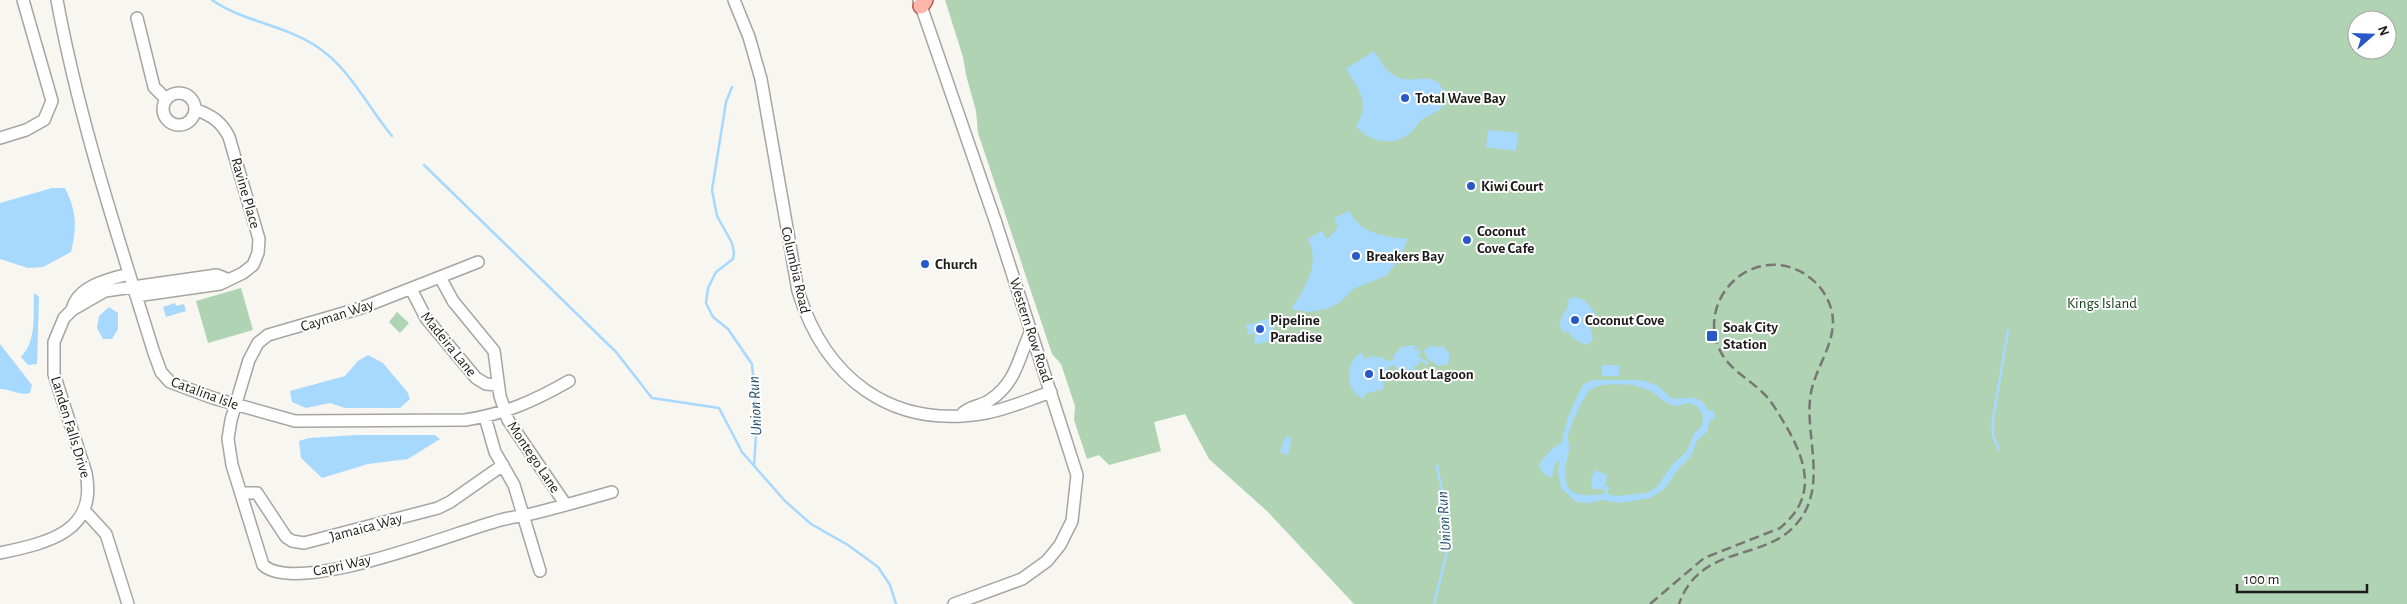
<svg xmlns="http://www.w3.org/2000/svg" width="2407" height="604" font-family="'Alegreya Sans',sans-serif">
	<rect width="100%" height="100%" fill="#f7f6f1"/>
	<path fill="#b0d3b4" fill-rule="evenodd" d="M945 0H2407V604H1354L1268 512 1209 459 1185 414 1154 422 1161 451 1109 465 1099 455 1087 459 1074 420 1075 406 1061 364 1052 354 978 133 976 111 966 75 963 57ZM2357 20H2387V50H2357Z
		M241 288 253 330 208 343 196 301Z
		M397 312 409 323 400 333 389 322Z"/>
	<path fill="#a7d8fe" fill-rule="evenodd" d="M1374 51C1380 61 1386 72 1397 77 1419 86 1434 66 1446 96 1445 113 1433 111 1423 119 1417 123 1415 130 1409 134 1392 147 1369 142 1356 126 1371 104 1359 89 1346 69Z
		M1488 130 1518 133 1516 151 1486 147Z
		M52 188H65C77 213 77 226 71 252L43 267 28 268 0 259V203Z
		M1349 211C1361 234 1385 237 1408 239L1397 262 1386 276 1355 288 1340 302 1330 308 1310 312 1291 309C1305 288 1321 265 1308 239L1322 231 1326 238H1329L1338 227 1334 218Z
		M34 293 39 297 37 364 28 365 21 357C37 341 33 315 34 293Z
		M1574 297 1584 300 1596 314 1595 319H1590C1587 328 1595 333 1592 341L1585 345 1573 338 1567 330 1566 333 1563 332 1559 326 1560 323 1563 324 1560 321 1569 304 1567 300Z
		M175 303 176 306 184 304 186 311 166 317 163 307Z
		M109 307 118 313V329L112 339H103L97 328 99 316Z
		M1271 318 1277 340 1256 344 1254 342 1255 334H1248L1246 325Z
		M1422 343 1417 349 1420 352 1418 356 1429 363 1427 365 1419 360 1420 363 1414 367 1415 372 1412 373 1410 369 1407 372 1403 371V367L1398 371 1394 365 1387 367 1391 378 1387 382 1380 378V380L1384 382 1383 389 1364 394 1365 399C1344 392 1344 362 1362 352L1364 359 1372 356 1384 358 1386 361 1396 360 1392 358 1401 347 1415 345 1414 351Z
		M0 344 32 385 30 393C19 396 11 389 0 389Z
		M1432 345 1433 347H1441L1442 345 1450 355 1448 364 1439 366 1427 359 1430 356 1426 357 1424 350Z
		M368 355 383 363 408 393 410 399 400 408H345L330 403 306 408 292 402 290 391 345 376 358 361Z
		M1602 365H1619V376H1602Z
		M1592 380H1641L1657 385 1671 398C1687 401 1698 390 1709 411L1714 410 1715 419 1710 420 1707 432 1697 440 1691 456 1680 467 1664 489 1650 498 1619 503 1601 500 1590 503 1576 502 1561 488 1558 472 1560 459 1554 466 1552 478C1545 476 1541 472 1539 464L1552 449 1562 442C1563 429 1577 392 1585 383 1587 382 1590 382 1592 380ZM1634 385 1651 391 1667 403 1676 406 1687 403 1697 406 1703 415 1702 426 1694 434 1687 451 1671 466 1657 487 1646 493 1616 496 1607 494 1609 487 1605 486 1607 475 1595 470 1591 479 1592 489H1605L1603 494C1587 496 1565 498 1565 475 1564 466 1569 457 1569 448 1569 445 1568 441 1568 437 1569 428 1584 393 1592 389 1602 382 1622 385 1634 385Z
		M356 435H435L440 439 408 459 368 464 322 478 301 458 299 441 309 438Z
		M1286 436 1292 438 1288 455 1280 452Z"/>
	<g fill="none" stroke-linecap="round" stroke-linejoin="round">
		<path stroke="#a7d8fe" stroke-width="2.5" d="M212 0C244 22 284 25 316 46 351 69 366 105 392 136
			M732 87 726 102 712 190 717 216 732 243 734 253 733 259 716 272 708 288 706 303 713 317 728 329 752 364 757 419 754 466
			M424 165 616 352 652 398 719 408 742 452 785 501 811 524 848 545 878 567 890 585 896 604
			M1999 449 1993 436V419L2008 330
			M1434 604 1447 552 1445 505 1437 466"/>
		<g stroke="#a7a5a1" stroke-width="14">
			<path id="minor" d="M57 0C79 120 118 237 154 353L161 372 170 382 213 398 295 421 465 420C505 414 534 401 569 381
				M734 0 749 37 761 79 798 291C825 378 891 430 986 413 1008 409 1030 399 1051 392
				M919 0 996 223 1077 475 1072 521 1060 545 1047 561 1022 579 954 604
				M137 18 154 87 166 99
				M163 109a16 16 0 1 1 32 0a16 16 0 1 1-32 0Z
				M0 138 26 130 44 120 52 101 23 0
				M478 262 361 308 268 335 258 343 249 360 231 420 228 439 232 465 263 565C297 596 451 534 494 522 505 518 516 517 527 515 556 508 584 500 612 492
				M440 277 453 301 494 351 500 396 508 420 566 505
				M411 289 426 318 476 378 486 384 498 385
				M136 296 220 284 243 273 253 265 258 253 259 239 229 137C221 121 212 116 195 109
				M72 310C77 286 109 279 129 274
				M963 413C970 406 982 406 990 400 1017 382 1018 358 1031 331
				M485 417 495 452 514 485 540 571
				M241 493H257L286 537 292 541 304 543 438 508 450 502 503 465
				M84 510 106 534 128 604
				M0 553C46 543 98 533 86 473L54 374V342L64 318 72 310 105 291 217 275 227 279"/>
		</g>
		<g stroke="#af6152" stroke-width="18">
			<path id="major" d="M921 6 925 0"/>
		</g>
		<use href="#minor" stroke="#fff" stroke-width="11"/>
		<use href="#major" stroke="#feb6a9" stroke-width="15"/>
		<path stroke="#787774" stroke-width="2.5" stroke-dasharray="10 5" stroke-linecap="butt" d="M1650 604 1704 558 1780 528C1814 500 1809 469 1790 433 1783 421 1776 408 1767 397 1751 379 1727 370 1718 346 1700 299 1747 250 1795 269 1813 276 1828 293 1832 312 1838 344 1813 368 1810 399 1806 439 1827 487 1798 522 1766 563 1701 542 1679 604"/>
	</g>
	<g fill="#2859c7" stroke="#fff" stroke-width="2">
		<circle cx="1405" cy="98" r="5"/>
		<circle cx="1471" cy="186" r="5"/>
		<circle cx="1467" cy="240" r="5"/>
		<circle cx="1356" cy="256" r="5"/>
		<circle cx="925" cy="264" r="5"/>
		<circle cx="1575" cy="320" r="5"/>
		<circle cx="1260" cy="329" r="5"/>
		<rect x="1706" y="330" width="12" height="12" rx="2.5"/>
		<circle cx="1369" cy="374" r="5"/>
	</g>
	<g text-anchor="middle" stroke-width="4" stroke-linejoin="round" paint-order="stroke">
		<g font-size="15" font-weight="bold" fill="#1c1b19" stroke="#fff" text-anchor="start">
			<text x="1415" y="103">Total Wave Bay</text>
			<text x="1481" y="191">Kiwi Court</text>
			<text x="1477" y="236">Coconut<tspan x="1477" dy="17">Cove Cafe</tspan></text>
			<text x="1366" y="261">Breakers Bay</text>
			<text x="935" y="269">Church</text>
			<text x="1270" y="325">Pipeline<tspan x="1270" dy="17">Paradise</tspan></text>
			<text x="1585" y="325">Coconut Cove</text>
			<text x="1723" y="332">Soak City<tspan x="1723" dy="17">Station</tspan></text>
			<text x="1379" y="379">Lookout Lagoon</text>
		</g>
		<g font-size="15" fill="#1c1b19" stroke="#fff">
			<text transform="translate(246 193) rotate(74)" y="5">Ravine Place</text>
			<text transform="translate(796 270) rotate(77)" y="5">Columbia Road</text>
			<text transform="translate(337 315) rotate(-18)" y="5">Cayman Way</text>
			<text transform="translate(1031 330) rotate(72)" y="5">Western Row Road</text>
			<text transform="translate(449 344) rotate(51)" y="5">Madeira Lane</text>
			<text transform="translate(205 393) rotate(20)" y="5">Catalina Isle</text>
			<text transform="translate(71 427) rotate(73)" y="5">Landen Falls Drive</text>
			<text transform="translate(534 457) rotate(56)" y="5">Montego Lane</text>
			<text transform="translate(366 527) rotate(-15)" y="5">Jamaica Way</text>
			<text transform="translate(342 565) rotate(-12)" y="5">Capri Way</text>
		</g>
		<g font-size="15" fill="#0f3919" stroke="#fff">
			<text x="2102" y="308">Kings Island</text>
		</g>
		<g font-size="16" font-style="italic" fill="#1e4c6c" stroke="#fff">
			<text transform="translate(754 406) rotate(-93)" y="6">Union Run</text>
			<text transform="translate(1443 521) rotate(-94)" y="6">Union Run</text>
		</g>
	</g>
	<g transform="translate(2372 35) rotate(70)"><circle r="24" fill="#ffffff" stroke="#a4a4a3"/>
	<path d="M0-4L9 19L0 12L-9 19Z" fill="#2859c7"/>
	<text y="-8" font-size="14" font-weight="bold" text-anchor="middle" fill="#1c1b19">N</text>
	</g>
	<path d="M2237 584v8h130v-8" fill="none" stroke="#1c1b19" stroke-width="2.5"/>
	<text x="2244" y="584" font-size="15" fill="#1c1b19" stroke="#ffffff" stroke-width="4" paint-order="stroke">100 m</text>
</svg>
